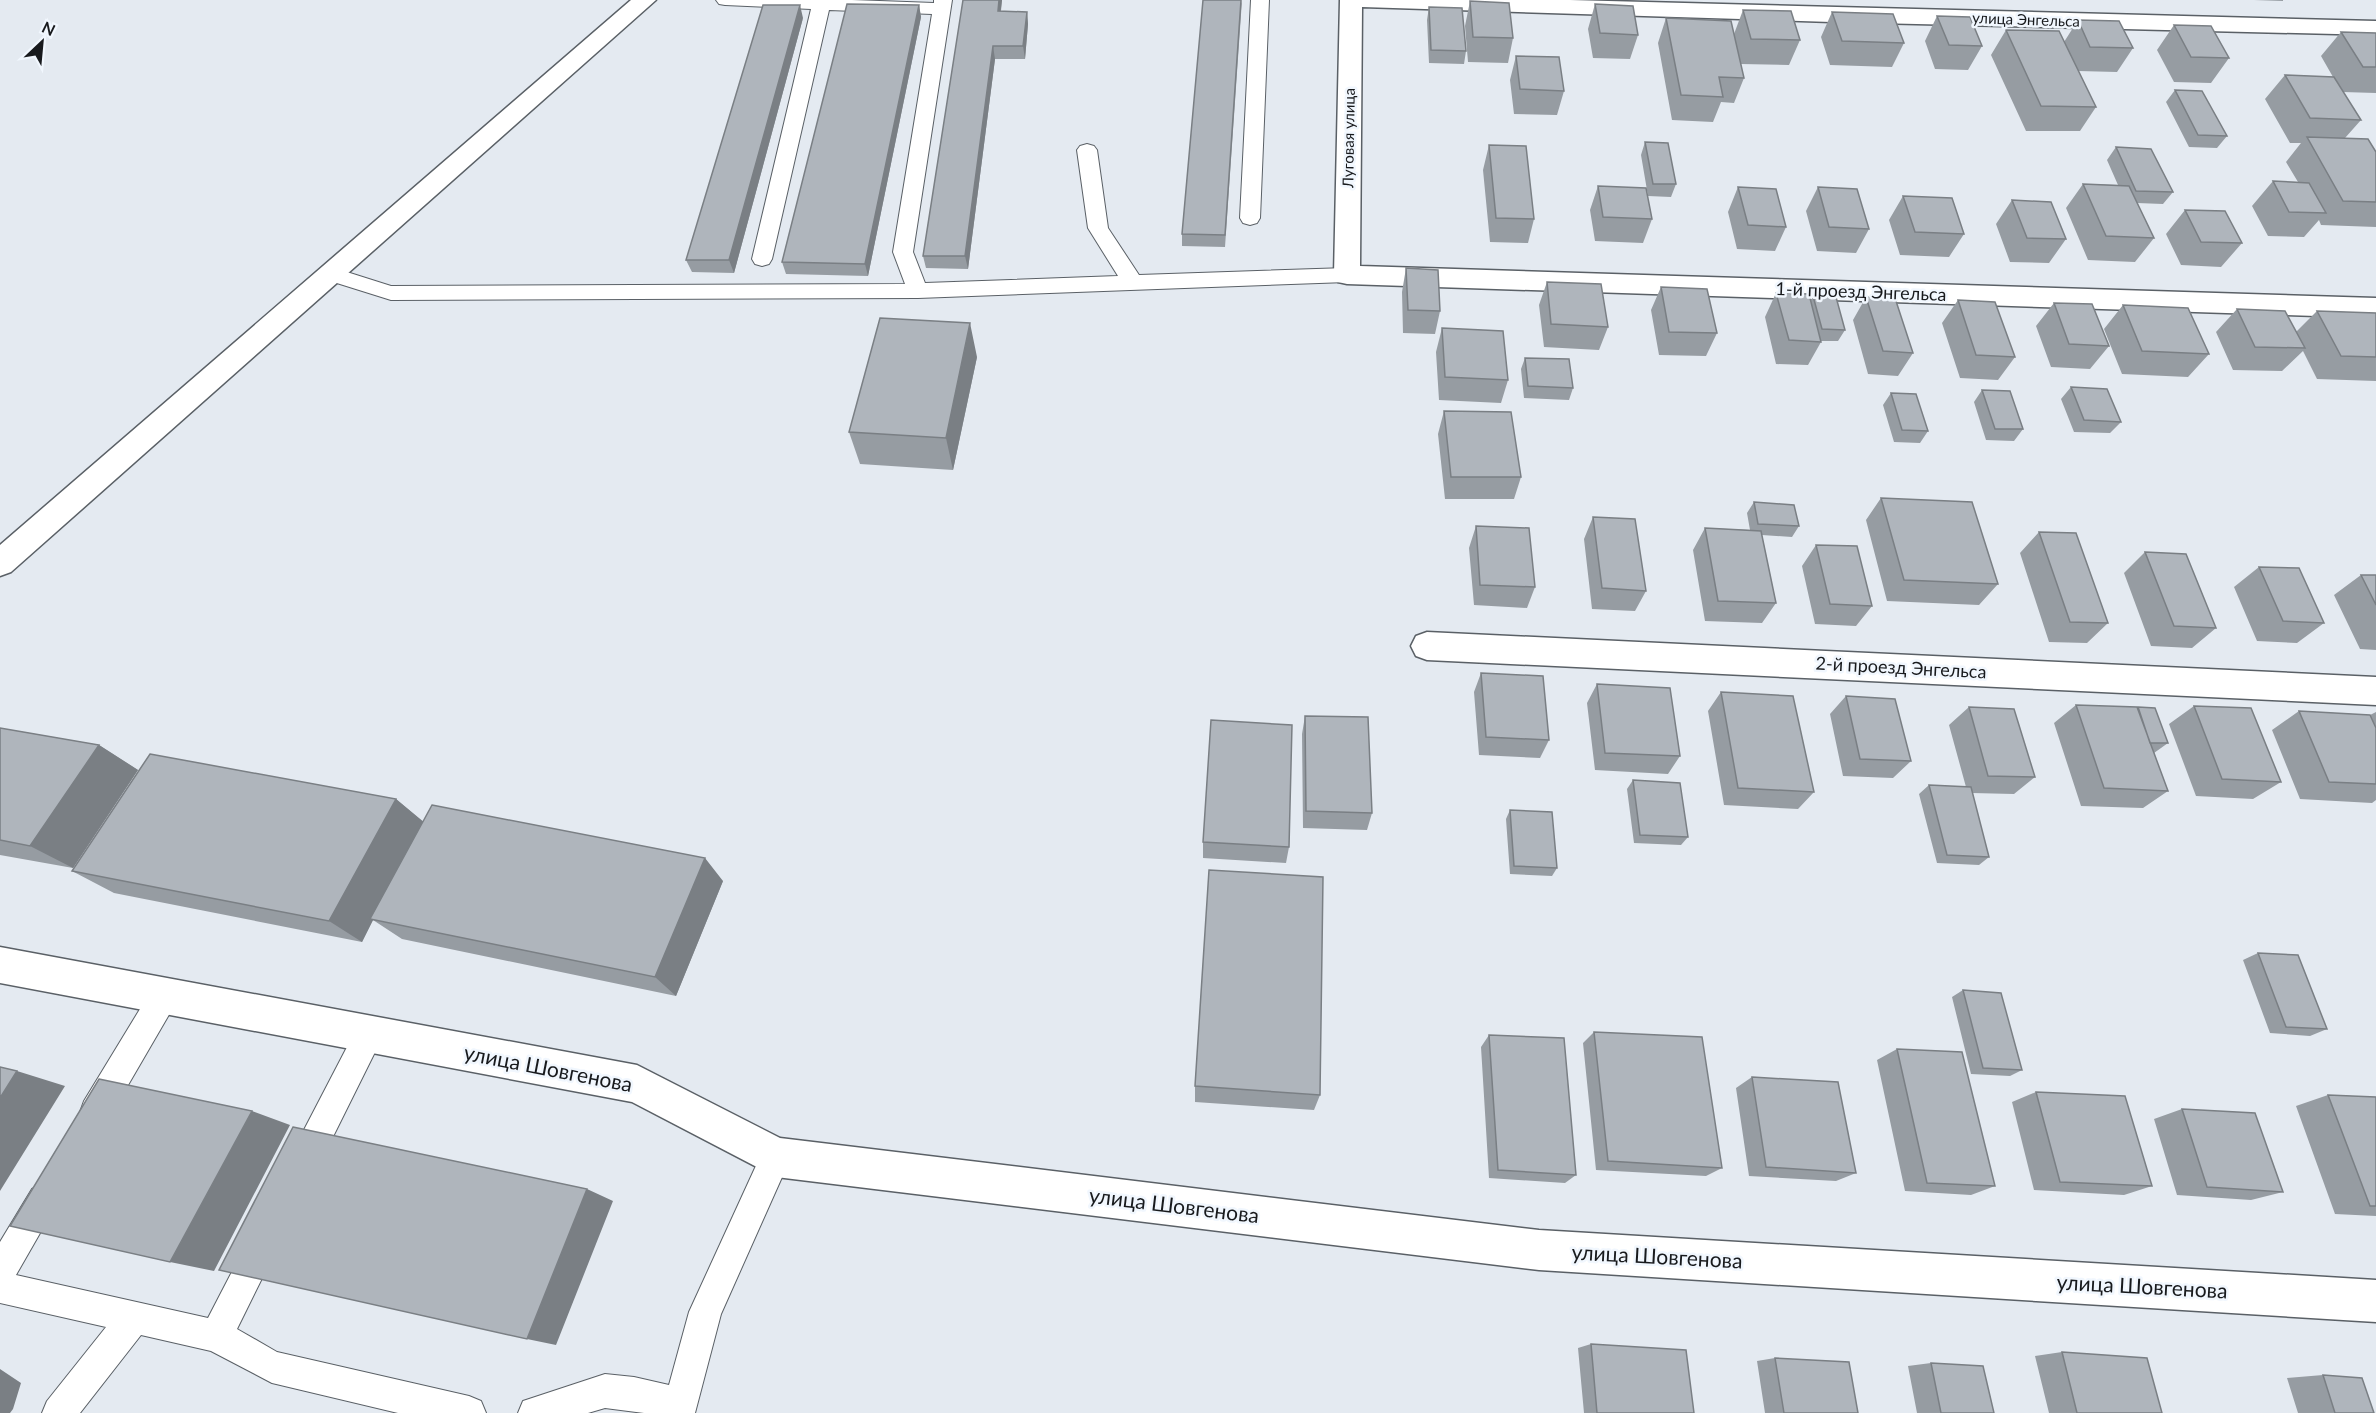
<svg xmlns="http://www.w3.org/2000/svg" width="2376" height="1413" font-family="Lato,sans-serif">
	<rect width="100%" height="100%" fill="#e4eaf1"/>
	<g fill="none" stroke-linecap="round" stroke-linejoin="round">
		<g stroke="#5a6066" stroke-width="2">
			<path id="service" d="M716 0H852L934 3V0H952L913 252 925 283 1118 276 1088 228 1077 150 1080 146 1087 144 1094 146 1097 150 1108 228 1139 275 1347 268 1354 270 1357 275 1354 280 1347 282 918 298 391 300 324 279 321 274 324 269 331 267 391 286 905 284 893 252 932 14 829 10 772 259 769 264 762 266 755 264 752 259 811 9 725 5 719 4Z
				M1251 0H1269L1260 218 1257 223 1250 225 1243 223 1240 218Z
				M164 982 174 986 178 996 174 1006 106 1123 95 1127 84 1123 80 1112 84 1101 154 986Z
				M369 1020 379 1024 384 1034 379 1044 315 1173 304 1177 293 1173 289 1162 293 1151 359 1024Z
				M776 1142 787 1146 791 1157 721 1314 695 1413H644L605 1408 588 1413H518L523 1401 605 1374 634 1377 669 1385 689 1312 765 1146Z
				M43 1184 54 1189 59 1200 16 1275 208 1318 251 1235 262 1230 273 1235 278 1246 237 1329 277 1352 469 1396 481 1401 486 1413H398L272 1383 211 1351 141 1335 80 1413H42L47 1401 106 1327 0 1303V1242L32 1189Z"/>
		</g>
		<g stroke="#5a6066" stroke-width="3">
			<path id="minor" d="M631 0H656L11 572 0 576V545Z
				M1340 0H1570L2376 21V35L1831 22 1362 7 1360 266 2376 298V318L1347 284 1338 282 1334 275Z
				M1427 632 2376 677V705L1427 660 1416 656 1411 646 1416 636Z
				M0 947 637 1065 780 1138 1539 1230 2376 1280V1322L1539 1270 776 1177 632 1102 0 983Z"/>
		</g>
		<use href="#service" fill="#fff" fill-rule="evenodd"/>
		<use href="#minor" fill="#fff" fill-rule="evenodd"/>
	</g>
	<path fill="#969ca2" d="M963 0H1002L1001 11 1027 12 1028 24 1025 59H995L968 269 926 268 923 256Z
		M1242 0 1225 247 1182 246V234Z
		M2254 0H2283V1Z
		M1470 1 1513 38 1508 63 1468 62 1465 26Z
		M1595 4 1638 35 1630 59 1593 58 1588 29Z
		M919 5 921 17 868 276 786 274 782 262Z
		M1429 7 1466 51 1464 64 1429 63 1427 20Z
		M1743 10 1800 40 1789 65 1741 64 1736 45 1744 78 1734 103 1721 102 1713 122 1672 120 1658 43 1666 18 1734 34Z
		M1832 12 1904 43 1892 67 1830 65 1821 37Z
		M1937 16 1982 46 1968 70 1935 69 1925 41Z
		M803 18 734 273 692 272 686 260Z
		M2078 20 2133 48 2117 72 2078 71 2096 107 2080 131H2026L1991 55 2006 30 2064 42Z
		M2174 25 2229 58 2211 83 2174 82 2157 50Z
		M2341 32 2376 33V93L2343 92 2361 120 2345 138 2376 152V227L2321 225 2319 220 2304 237 2268 236 2252 206 2273 181 2298 182 2286 162 2301 143H2290L2265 99 2285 75 2333 77 2321 56Z
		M1516 56 1564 91 1557 115 1514 114 1510 80Z
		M2175 90 2227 136 2217 148 2189 147 2166 102Z
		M1645 142 1676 184 1671 197 1648 196 1641 155Z
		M1489 145 1534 219 1528 243 1490 242 1483 170Z
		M2116 147 2173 192 2163 204 2137 203 2154 238 2135 262 2088 260 2066 208 2083 184 2118 185 2107 160Z
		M1598 186 1652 219 1643 243 1595 241 1590 210Z
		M1738 187 1786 227 1775 251 1737 249 1728 212Z
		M1818 187 1869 229 1856 253 1817 251 1806 211Z
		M1903 196 1964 234 1949 257 1900 255 1889 220Z
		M2012 200 2066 239 2049 263 2010 262 1996 224Z
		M2185 210 2242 243 2221 267 2181 265 2166 234Z
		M1406 268 1440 311 1435 334 1403 333 1402 292Z
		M1547 282 1608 327 1599 350 1544 347 1539 305Z
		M1661 287 1717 333 1706 356 1659 355 1651 310Z
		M1776 293 1810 302 1813 296 1845 330 1838 341H1821V342L1808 365 1776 364 1765 317Z
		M1866 297 1913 353 1898 376 1868 374 1853 320Z
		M1958 300 2015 357 1998 380 1960 378 1942 323Z
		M2054 303 2109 346 2090 369 2051 367 2036 326Z
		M2123 305 2209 354 2188 377 2122 374 2104 329Z
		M2237 309 2296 332 2317 311 2376 313V381L2317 379 2303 351 2282 371 2233 370 2216 332Z
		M1442 328 1508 380 1501 403 1439 400 1436 352Z
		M977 357 953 470 860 464 849 432Z
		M1525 358 1573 388 1569 400 1524 398 1521 369Z
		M2071 387 2121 422 2110 433 2074 432 2061 399Z
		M1982 390 2023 429 2014 441 1986 440 1974 402Z
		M1891 393 1928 431 1920 443 1894 442 1883 405Z
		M1444 411 1521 477 1514 499H1445L1438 434Z
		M1881 498 1998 584 1979 605 1887 601 1866 520Z
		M1754 502 1799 526 1792 537 1762 535 1776 603 1762 623 1705 621 1693 550 1705 528 1750 530 1747 513Z
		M1593 517 1646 591 1635 611 1592 609 1584 539Z
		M1476 526 1535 587 1527 608 1474 605 1469 548Z
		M2039 532 2108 623 2087 643 2049 642 2020 553Z
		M1816 545 1872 606 1856 626 1815 624 1802 566Z
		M2145 552 2216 628 2192 648 2151 646 2124 573Z
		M2259 567 2324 623 2297 643 2257 641 2234 587Z
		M2361 575H2376V650L2360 649 2334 595Z
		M1481 673 1549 740 1540 758 1479 755 1474 692Z
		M1597 684 1680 756 1668 774 1595 770 1587 703Z
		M1721 692 1814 792 1798 809 1724 805 1708 711Z
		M1846 696 1911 761 1893 778 1843 776 1830 714Z
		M2076 705 2168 743 2154 753 2168 791 2143 808 2081 806 2054 723Z
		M2194 706 2281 782 2253 799 2196 796 2169 724Z
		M1969 707 2035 777 2014 794 1972 793 1989 857 1979 865 1937 863 1919 794 1929 785 1966 787 1949 725Z
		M2299 711 2370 715 2376 712V800L2372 803 2300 799 2272 730Z
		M1305 716 1372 813 1367 830 1303 828 1302 734Z
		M0 728 99 745 138 770 73 868 0 855Z
		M1633 780 1688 837 1681 845 1634 843 1627 789Z
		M396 799 423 822 723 881 676 996 402 939 373 920 362 942 114 893 72 871Z
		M1510 810 1557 868 1552 876 1510 874 1506 819Z
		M1203 842 1289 847 1286 863 1203 858Z
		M2258 953 2327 1029 2310 1036 2270 1033 2243 960Z
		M1963 990 2022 1070 2010 1076 1971 1074 1952 997Z
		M1594 1032 1722 1168 1706 1176 1596 1170 1583 1043Z
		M1489 1035 1576 1175 1565 1183 1489 1178 1481 1047Z
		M1897 1049 1995 1186 1971 1195 1905 1191 1877 1060Z
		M1752 1077 1856 1173 1836 1181 1749 1176 1736 1088Z
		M1195 1086 1320 1095 1314 1110 1195 1102Z
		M2036 1092 2152 1186 2124 1195 2034 1190 2012 1102Z
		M2328 1095 2376 1097V1216L2335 1214 2296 1106Z
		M2182 1109 2283 1192 2251 1200 2177 1195 2154 1119Z
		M1591 1344 1694 1413H1584L1578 1348Z
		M2062 1352 2162 1413H2049L2035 1356Z
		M1775 1358 1858 1413H1765L1757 1361Z
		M1931 1363 1994 1413H1917L1908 1366Z
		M2323 1375 2374 1413H2298L2287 1378Z"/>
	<path fill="#7a7f84" d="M999 0H1002L999 24 998 11Z
		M800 5 803 18 734 273 729 260Z
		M919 5 921 17 868 276 865 264Z
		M1027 12 1028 24 1025 59 1023 46Z
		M993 46 995 59 968 269 965 256Z
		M970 323 977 357 953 470 946 438Z
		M99 745 138 770 73 868 30 846Z
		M396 799 425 823 370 919 373 920 362 942 329 921Z
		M705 858 723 881 676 996 655 977Z
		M17 1071 65 1086 0 1191V1098Z
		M252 1111 290 1125 214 1271 170 1262Z
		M587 1189 613 1201 556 1345 527 1339Z
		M0 1369 21 1383 13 1409 10 1413H0Z"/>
	<path fill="#afb5bc" stroke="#7a7f84" stroke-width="1.5" d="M963 0H999L998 11 1027 12 1023 46H993L965 256H923Z
		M1203 0H1241L1225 235 1182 234Z
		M1470 1 1509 3 1513 38 1473 37Z
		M847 4 919 5 865 264 782 262Z
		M1595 4 1633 6 1638 35 1600 33Z
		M763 5H800L729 260H686Z
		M1429 7 1462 8 1466 51 1431 50Z
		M1743 10 1791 11 1800 40 1751 39Z
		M1832 12 1893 14 1904 43 1842 41Z
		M1937 16 1970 17 1982 46 1949 45Z
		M1666 18 1731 21 1744 78 1719 77 1723 97 1681 95Z
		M2078 20 2119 21 2133 48 2090 47Z
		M2174 25 2211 26 2229 58 2191 57Z
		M2006 30 2059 31 2096 107 2041 106Z
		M2341 32 2376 33V67H2363Z
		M1516 56 1559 57 1564 91 1520 89Z
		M2285 75 2334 77 2361 120 2310 118Z
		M2175 90 2202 91 2227 136 2198 135Z
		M2307 137 2368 139 2376 152V202L2343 201Z
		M1645 142 1668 143 1676 184H1653Z
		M1489 145 1526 146 1534 219 1496 218Z
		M2116 147 2151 149 2173 192 2136 191Z
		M2273 181 2309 183 2326 213 2289 212Z
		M2083 184 2129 186 2154 238 2106 236Z
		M1598 186 1646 188 1652 219 1603 217Z
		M1738 187 1776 189 1786 227 1748 225Z
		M1818 187 1857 189 1869 229 1829 227Z
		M1903 196 1952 198 1964 234 1915 232Z
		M2012 200 2051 202 2066 239 2027 238Z
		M2185 210 2225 211 2242 243 2201 242Z
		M1406 268 1438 270 1440 311 1408 310Z
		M1547 282 1601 284 1608 327 1551 324Z
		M1661 287 1707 289 1717 333 1669 332Z
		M1776 293 1809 294 1821 342 1789 340Z
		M1813 296 1836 297 1845 330 1822 329Z
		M1866 297 1895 298 1913 353 1883 351Z
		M1958 300 1995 302 2015 357 1976 355Z
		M2054 303 2092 304 2109 346 2069 344Z
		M2123 305 2188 308 2209 354 2142 351Z
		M2237 309 2285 311 2305 348 2255 347Z
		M2317 311 2376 313V357L2341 356Z
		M880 318 970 323 946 438 849 432Z
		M1442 328 1503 331 1508 380 1445 377Z
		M1525 358 1569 359 1573 388 1528 386Z
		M2071 387 2107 389 2121 422 2084 420Z
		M1982 390 2010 391 2023 429H1995Z
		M1891 393 1916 394 1928 431 1902 430Z
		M1444 411 1511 412 1521 477H1451Z
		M1881 498 1972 502 1998 584 1904 580Z
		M1754 502 1794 505 1799 526 1758 524Z
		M1593 517 1635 519 1646 591 1602 588Z
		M1476 526 1529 528 1535 587 1480 585Z
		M1705 528 1761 531 1776 603 1718 601Z
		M2039 532 2076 533 2108 623 2070 622Z
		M1816 545 1857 546 1872 606 1830 604Z
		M2145 552 2186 554 2216 628 2174 626Z
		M2259 567 2299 568 2324 623 2283 621Z
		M2361 575H2376V605Z
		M1481 673 1543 676 1549 740 1486 737Z
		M1597 684 1670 688 1680 756 1605 753Z
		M1721 692 1793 696 1814 792 1738 788Z
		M1846 696 1895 699 1911 761 1860 759Z
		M2076 705 2137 707 2168 791 2104 788Z
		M2194 706 2251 708 2281 782 2222 779Z
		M1969 707 2014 709 2035 777 1988 776Z
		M2138 707 2155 708 2168 743H2150Z
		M2299 711 2370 715 2376 728V784L2329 782Z
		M1305 716 1368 717 1372 813 1306 811Z
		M1211 720 1292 725 1289 847 1203 842Z
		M0 728 99 745 30 846 0 840Z
		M150 754 396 799 329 921 72 871Z
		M1633 780 1680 783 1688 837 1640 835Z
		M1929 785 1971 787 1989 857 1947 855Z
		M432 805 705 858 655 977 370 919Z
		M1510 810 1552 812 1557 868 1514 866Z
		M1209 870 1323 877 1320 1095 1195 1086Z
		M2258 953 2298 955 2327 1029 2286 1027Z
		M1963 990 2001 993 2022 1070 1983 1068Z
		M1594 1032 1702 1037 1722 1168 1608 1161Z
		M1489 1035 1564 1038 1576 1175 1498 1170Z
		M1897 1049 1962 1052 1995 1186 1927 1183Z
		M0 1067 17 1071 0 1098Z
		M1752 1077 1838 1082 1856 1173 1766 1167Z
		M99 1079 252 1111 170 1262 10 1226Z
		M2036 1092 2125 1096 2152 1186 2060 1182Z
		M2328 1095 2376 1097V1206H2370Z
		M2182 1109 2255 1113 2283 1192 2207 1187Z
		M293 1127 587 1189 527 1339 219 1270Z
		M1591 1344 1686 1350 1694 1413H1597Z
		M2062 1352 2147 1358 2162 1413H2077Z
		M1775 1358 1849 1362 1858 1413H1784Z
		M1931 1363 1983 1366 1994 1413H1941Z
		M2323 1375 2362 1378 2374 1413H2335Z"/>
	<g text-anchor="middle" stroke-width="5" stroke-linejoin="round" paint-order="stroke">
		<g font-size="15" fill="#181a1d" stroke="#f1f7fe">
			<text transform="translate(2026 20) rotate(2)" y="5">улица Энгельса</text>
			<text transform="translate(1349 138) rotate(-89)" y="5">Луговая улица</text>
		</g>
		<g font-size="18" fill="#181a1d" stroke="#f1f7fe">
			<text transform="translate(1861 292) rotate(2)" y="6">1-й проезд Энгельса</text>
			<text transform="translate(1901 668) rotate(3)" y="6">2-й проезд Энгельса</text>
		</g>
		<g font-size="21" fill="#181a1d" stroke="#f1f7fe">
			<text transform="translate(548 1069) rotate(11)" y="7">улица Шовгенова</text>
			<text transform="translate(1174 1206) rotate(7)" y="7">улица Шовгенова</text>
			<text transform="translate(1657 1257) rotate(3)" y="7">улица Шовгенова</text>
			<text transform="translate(2142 1287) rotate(3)" y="7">улица Шовгенова</text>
		</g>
	</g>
	<g transform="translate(42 42) rotate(26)" stroke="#f1f7fe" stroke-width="4.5" paint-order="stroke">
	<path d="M0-4.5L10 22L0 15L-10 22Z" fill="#181a1d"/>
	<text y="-9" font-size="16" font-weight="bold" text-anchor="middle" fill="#181a1d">N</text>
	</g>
</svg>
